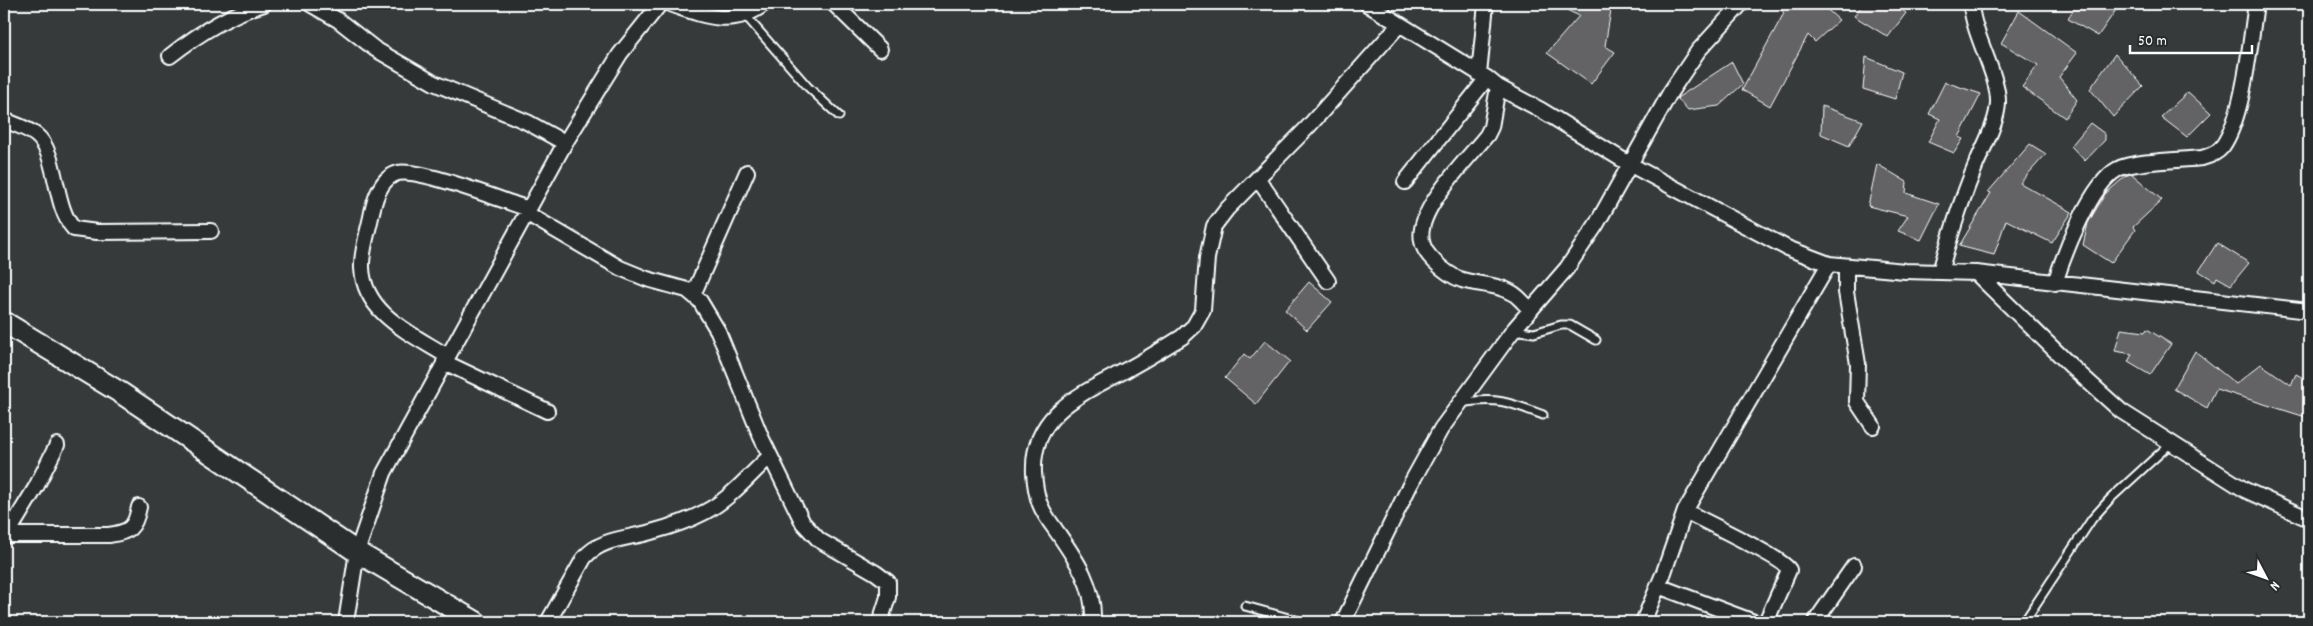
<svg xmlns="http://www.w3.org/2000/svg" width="2313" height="626" font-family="Dekko,sans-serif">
	<rect width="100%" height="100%" fill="#373a3b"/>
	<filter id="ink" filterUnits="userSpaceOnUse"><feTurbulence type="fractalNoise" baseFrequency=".02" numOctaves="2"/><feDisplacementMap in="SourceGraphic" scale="10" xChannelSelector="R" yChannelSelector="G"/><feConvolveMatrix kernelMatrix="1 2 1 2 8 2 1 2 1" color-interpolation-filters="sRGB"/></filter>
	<g filter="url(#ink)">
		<path fill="#636465" stroke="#fff" d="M1555 4H1612L1605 46 1615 52 1591 84 1547 53 1579 16Z
			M1775 4H1821L1839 20 1815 42 1808 35 1770 106 1742 90 1784 13Z
			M1863 4H1894L1906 13 1888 37 1854 16Z
			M2077 4H2120L2098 36 2068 19Z
			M2019 11 2077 53 2059 77 2077 100 2065 118 2022 87 2038 65 2001 43Z
			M2115 54 2143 86 2113 117 2090 89Z
			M1866 57 1902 72 1895 99 1863 89Z
			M1732 62 1743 84 1719 106 1688 110 1677 98Z
			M1945 82 1981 94 1959 137 1963 139 1954 153 1928 142 1940 119 1929 114Z
			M2188 92 2211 113 2187 137 2161 117Z
			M1822 106 1863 121 1849 146 1821 134Z
			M2090 123 2105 134V140L2085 161 2071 146Z
			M2030 144 2046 154 2020 183 2072 212 2052 243 2006 220 1994 255 1959 246 1991 193 1988 192Z
			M1877 164 1907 182 1906 193 1939 204 1921 240 1898 231 1908 216 1868 206Z
			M2132 174 2162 200 2133 227 2135 230 2111 263 2083 245 2088 223 2105 194 2127 175Z
			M2217 243 2249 263 2231 285 2217 277 2215 281 2199 271Z
			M1309 282 1332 302 1307 330 1285 310Z
			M2121 329 2145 332 2147 329 2171 344 2150 375 2128 362 2132 354 2115 351Z
			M1265 341 1290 361 1256 404 1225 378 1244 354 1250 359Z
			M2195 351 2236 384 2261 364 2291 385 2296 374 2309 381V418L2216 389 2207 408 2174 389Z"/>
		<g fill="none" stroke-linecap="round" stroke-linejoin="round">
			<g stroke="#fff" stroke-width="11">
				<path id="service" d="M745 15 808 87 839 116
					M1513 330 1534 333 1561 325H1570L1596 340
					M1461 403C1498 397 1509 402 1543 415
					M1245 606 1303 622
					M2024 622 2092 519 2110 499 2170 444"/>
			</g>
			<g stroke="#fff" stroke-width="18">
				<path id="minor" d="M310 4 338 20 375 49 434 83 527 122 565 143
					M670 4C704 16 733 28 764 4
					M834 4 880 49
					M1367 4 1487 78 1498 87 1541 110 1631 165 1787 248 1829 264 1905 271 1976 273 2309 311
					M170 56C198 34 229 14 264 4
					M1479 74 1486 4
					M1498 87 1491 127 1487 135C1468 159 1415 210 1422 241 1423 248 1429 256 1434 261 1442 269 1450 276 1462 280 1479 285 1499 284 1514 294 1520 298 1525 305 1531 310
					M4 120C14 124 27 128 36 135 58 152 53 207 74 229L97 232 211 231
					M1258 179 1328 281
					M1405 182 1487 78
					M526 213 620 268 647 279 687 290 700 301 718 331 761 437 803 523 819 540 876 573 888 582V597L880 622
					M1846 266V292L1858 364 1857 402 1873 426
					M1940 272C1950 236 1961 201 1975 167 1983 147 1997 124 1998 103 1999 75 1973 36 1971 4
					M1976 273 2071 366 2121 411 2245 490 2309 519
					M2055 283C2064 254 2091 183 2118 169 2132 161 2184 160 2202 158 2210 156 2217 153 2222 147 2244 117 2250 42 2256 4
					M693 295 747 172
					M447 356C412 334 364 314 362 268 361 251 369 229 372 212 375 198 382 177 398 173 420 168 503 201 529 209
					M444 362 547 411
					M1685 511C1702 520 1785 559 1789 570L1766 622
					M7 535H109C129 532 135 529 139 507
					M4 537 7 535 36 487 57 445
					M1658 586 1754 622
					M346 622 357 552 384 473 565 143 620 54 660 4
					M548 622 584 558C601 538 627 539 651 532 670 527 688 521 705 512 730 499 750 475 770 456
					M1093 622C1095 585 1075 558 1055 529 1040 509 1036 499 1034 473 1031 413 1082 394 1126 370 1145 360 1164 348 1182 337L1194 326 1203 310 1207 258 1214 226 1227 209 1308 127 1399 25
					M1343 622 1410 485 1441 429 1515 328 1567 268 1596 225 1671 91 1698 51 1741 4
					M1643 622 1664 572 1685 511 1829 264
					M1815 622 1854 566"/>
			</g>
			<g stroke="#fff" stroke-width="24">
				<path id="secondary" d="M4 322 121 393 357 552 476 622"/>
			</g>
			<use href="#service" stroke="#2a2d2e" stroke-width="7"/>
			<use href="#minor" stroke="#2a2d2e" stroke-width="14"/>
			<use href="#secondary" stroke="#2a2d2e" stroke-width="20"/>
		</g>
	</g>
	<rect width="2313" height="626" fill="none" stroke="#2a2d2e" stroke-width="20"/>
	<rect x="10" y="10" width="2293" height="606" fill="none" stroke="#fff" stroke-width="2" filter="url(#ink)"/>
	<g transform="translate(2266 578) rotate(131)" stroke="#2a2d2e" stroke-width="4" paint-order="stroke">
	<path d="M0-4L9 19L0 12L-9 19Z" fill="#ffffff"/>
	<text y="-8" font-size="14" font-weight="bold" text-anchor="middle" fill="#ffffff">N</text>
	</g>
	<path d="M2130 45v8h122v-8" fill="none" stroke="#ffffff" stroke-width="2.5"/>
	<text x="2138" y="45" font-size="15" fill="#ffffff" stroke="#2a2d2e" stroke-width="4" paint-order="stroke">50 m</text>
</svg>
